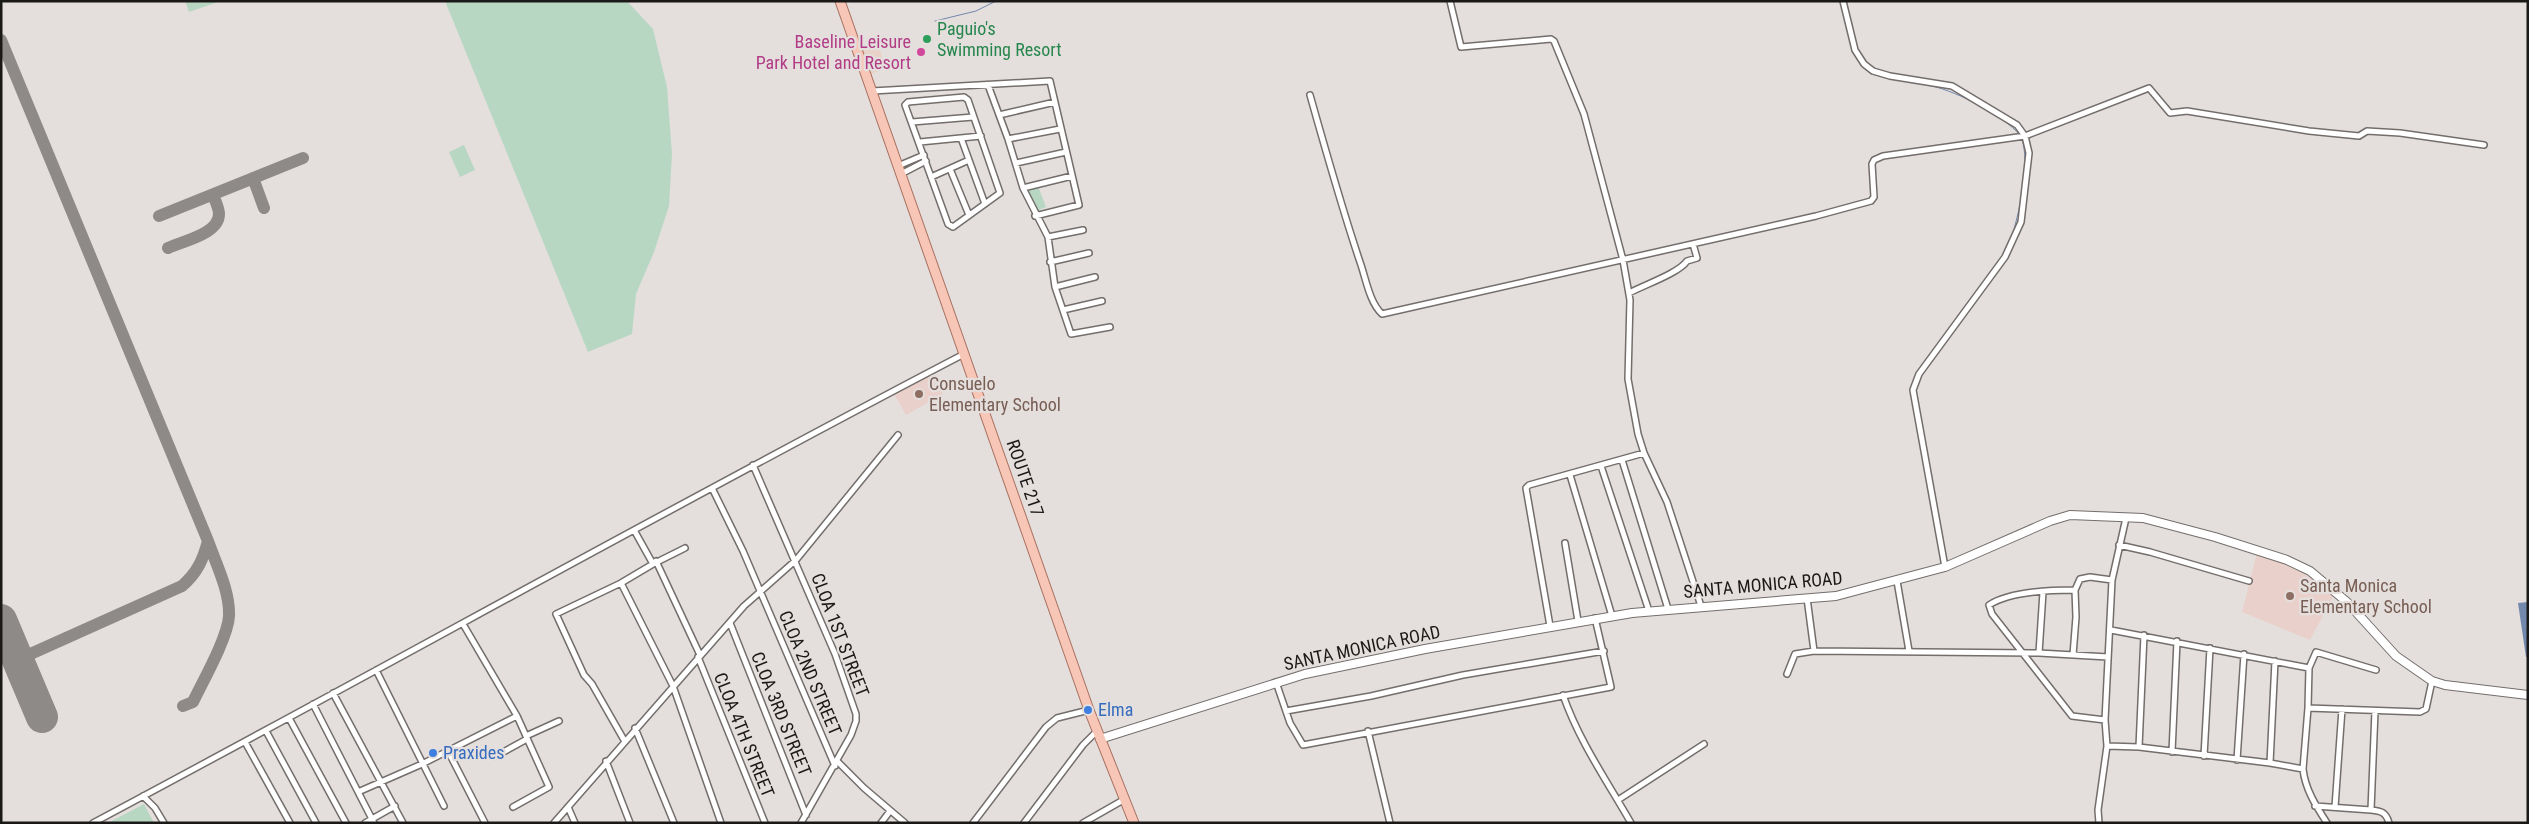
<svg xmlns="http://www.w3.org/2000/svg" width="2529" height="824" font-family="'Roboto Condensed',sans-serif">
	<rect width="100%" height="100%" fill="#e4dfdd"/>
	<path fill="#e8d1c6" d="M877 42 886 68 869 75 860 49Z"/>
	<path fill="#ead0ca" d="M931 373 943 394 906 415 894 394Z
		M2257 553 2295 567 2334 595 2310 640 2242 612Z"/>
	<path fill="#b8d7c3" d="M185 1H221L189 12Z
		M445 1H627L653 29 667 87 672 154 669 206 654 252 636 294 632 334 588 352Z
		M464 145 475 170 460 177 449 152Z
		M1038 186 1046 207 1034 212 1026 190Z
		M144 804 154 823H108Z"/>
	<path fill="#7288ad" d="M2528 602V657H2526L2518 603Z"/>
	<g fill="none" stroke-linecap="round" stroke-linejoin="round">
		<path stroke="#7288ad" stroke-width="1" d="M935 21 976 11 996 1
			M1862 66 1869 71
			M1882 76C1897 82 1915 81 1932 86 1958 92 2003 115 2020 135
			M2013 233C2020 208 2030 164 2022 139"/>
		<path stroke="#8e8a88" stroke-width="12" d="M1 40 208 541C203 560 197 573 182 586L17 660
			M253 178 264 208
			M159 216 303 158
			M168 248C183 241 219 234 219 214 219 208 215 200 213 195
			M183 706 193 702C203 681 228 637 229 616 230 591 216 564 208 541"/>
		<path stroke="#8e8a88" stroke-width="32" d="M1 620 42 717"/>
		<g stroke="#736e6c" stroke-width="8">
			<path id="street" d="M1450 1 1461 47 1551 39 1554 41 1584 114 1623 260 1630 300 1628 379 1638 434 1644 453 1667 502 1701 606
				M1843 1 1855 50 1864 64 1873 71 1890 76 1952 86 2017 125 2025 136 2029 153 2021 222 2005 257 1919 374 1913 390 1945 567
				M988 85 1008 139 1023 188 1048 237 1055 287 1071 334 1110 327
				M872 91 1050 81 1079 205 1035 216
				M1310 95C1326 152 1342 209 1361 265 1366 280 1370 303 1382 314L1816 216 1871 201 1874 197 1872 164 1874 160 1883 156 2025 136 2149 88 2170 113 2187 111 2309 131 2359 136 2367 131 2400 133 2484 145
				M964 97 968 100 1000 193 953 227 948 224 905 105 908 102Z
				M999 115 1055 102
				M912 122 973 117
				M961 138 985 204
				M1008 139 1060 129
				M920 142 981 136
				M1016 163 1066 152
				M898 166 924 155
				M950 169 969 215
				M901 174 926 161
				M931 177 969 160
				M1023 188 1072 176
				M1048 237 1083 230
				M1050 262 1089 253
				M1055 287 1095 277
				M1629 293C1644 285 1679 273 1687 261L1697 258 1693 244
				M1063 310 1102 301
				M1622 460 1668 609
				M753 465 835 654 856 714V721L851 735 801 823
				M1601 466 1649 611
				M1570 475 1612 616
				M712 488 743 551 835 766
				M634 530 653 564 685 548
				M1565 543 1578 621
				M2119 545 2150 552 2249 581
				M656 561 700 655
				M1897 581 1909 651
				M621 583 673 686 721 823
				M1807 598 1814 651
				M730 623 806 815
				M463 624 517 716
				M1550 626 1526 488 1529 485 1644 453
				M2111 630 2309 668
				M2039 653 2043 592
				M2073 655 2076 617 2075 590
				M698 657 765 823
				M376 670 444 806
				M1787 674 1795 654 1814 651 2039 653 2108 657
				M1276 682 1290 723 1303 745 1611 687 1595 618
				M333 693 403 823
				M1563 695C1579 741 1607 781 1631 823
				M313 704 374 823
				M2308 708 2309 668 2316 652 2376 670
				M1286 711 1371 696 1463 675 1604 651
				M289 718 346 823
				M2105 720 2072 716 1992 614 1989 605C2009 592 2051 590 2075 590L2080 579 2090 577 2112 580
				M635 728 674 823
				M266 731 316 823
				M1368 731 1390 823
				M526 736 559 721
				M624 740 592 684 584 675 556 614 621 583 653 564
				M245 742 290 823
				M2107 746 2139 747 2270 763 2303 769 2308 708 2420 712 2426 709 2432 681
				M2139 747 2144 635
				M448 751 485 823
				M2172 752 2177 641
				M496 756 527 739
				M2204 756 2210 648
				M2237 760 2244 654
				M606 761 630 823
				M837 761 864 788 905 823
				M2270 763 2275 661
				M2303 769C2305 789 2316 806 2327 823
				M358 792 422 764 517 716 549 787 513 807
				M143 796 155 808 164 823
				M1618 800 1704 744
				M2315 806 2371 810 2375 711
				M568 807 575 823
				M2335 807 2342 709
				M2371 810C2381 811 2386 812 2389 823
				M93 823C384 668 672 506 964 354
				M365 823 395 806
				M554 823 744 606 796 560 898 435
				M881 823 890 811
				M973 823 1046 727 1057 718 1089 710
				M1024 823 1083 745 1097 731
				M1083 823 1125 799
				M2099 823 2098 810 2107 746 2105 720 2112 580 2126 518"/>
		</g>
		<g stroke="#736e6c" stroke-width="10">
			<path id="secondary" d="M1100 739 1305 674 1425 649 1632 613 1836 596 1945 567 2050 521 2070 515 2143 518 2215 537 2287 560 2310 571 2347 602 2396 656 2432 681 2445 685 2528 695"/>
		</g>
		<g stroke="#a87160" stroke-width="11">
			<path id="primary" d="M840 1 1089 710 1134 823"/>
		</g>
		<use href="#street" stroke="#fff" stroke-width="5"/>
		<use href="#secondary" stroke="#fff" stroke-width="8"/>
		<use href="#primary" stroke="#f8c6b7" stroke-width="9"/>
	</g>
	<circle fill="#2e9e5b" stroke="#e4dfdd" stroke-width="2" cx="927" cy="39" r="5"/>
	<circle fill="#d1479c" stroke="#e4dfdd" stroke-width="2" cx="921" cy="52" r="5"/>
	<g fill="#8d6e63" stroke="#e4dfdd" stroke-width="2">
		<circle cx="919" cy="394" r="5"/>
		<circle cx="2290" cy="596" r="5"/>
	</g>
	<g fill="#3f7fe0" stroke="#e4dfdd" stroke-width="2">
		<circle cx="1088" cy="710" r="5"/>
		<circle cx="433" cy="753" r="5"/>
	</g>
	<g text-anchor="middle" stroke-width="4.5" stroke-linejoin="round" paint-order="stroke">
		<g font-size="18" fill="#27864d" stroke="#e4dfdd" text-anchor="start">
			<text x="937" y="35">Paguio's<tspan x="937" dy="21">Swimming Resort</tspan></text>
		</g>
		<g font-size="18" fill="#b23c85" stroke="#e4dfdd" text-anchor="end">
			<text x="911" y="48">Baseline Leisure<tspan x="911" dy="21">Park Hotel and Resort</tspan></text>
		</g>
		<g font-size="18" fill="#785e54" stroke="#e4dfdd" text-anchor="start">
			<text x="929" y="390">Consuelo<tspan x="929" dy="21">Elementary School</tspan></text>
			<text x="2300" y="592">Santa Monica<tspan x="2300" dy="21">Elementary School</tspan></text>
		</g>
		<g font-size="18" fill="#1b1918" stroke="#e4dfdd">
			<text transform="translate(1025 478) rotate(71)" y="6">ROUTE 217</text>
			<text transform="translate(1763 585) rotate(-5)" y="6">SANTA MONICA ROAD</text>
			<text transform="translate(840 635) rotate(69)" y="6">CLOA 1ST STREET</text>
			<text transform="translate(1362 648) rotate(-12)" y="6">SANTA MONICA ROAD</text>
			<text transform="translate(810 673) rotate(67)" y="6">CLOA 2ND STREET</text>
			<text transform="translate(781 714) rotate(68)" y="6">CLOA 3RD STREET</text>
			<text transform="translate(744 735) rotate(68)" y="6">CLOA 4TH STREET</text>
		</g>
		<g font-size="18" fill="#366cbe" stroke="#e4dfdd" text-anchor="start">
			<text x="1098" y="716">Elma</text>
			<text x="443" y="759">Praxides</text>
		</g>
	</g>
	<rect width="2529" height="824" fill="none" stroke="#1b1918" stroke-width="5"/>
</svg>
